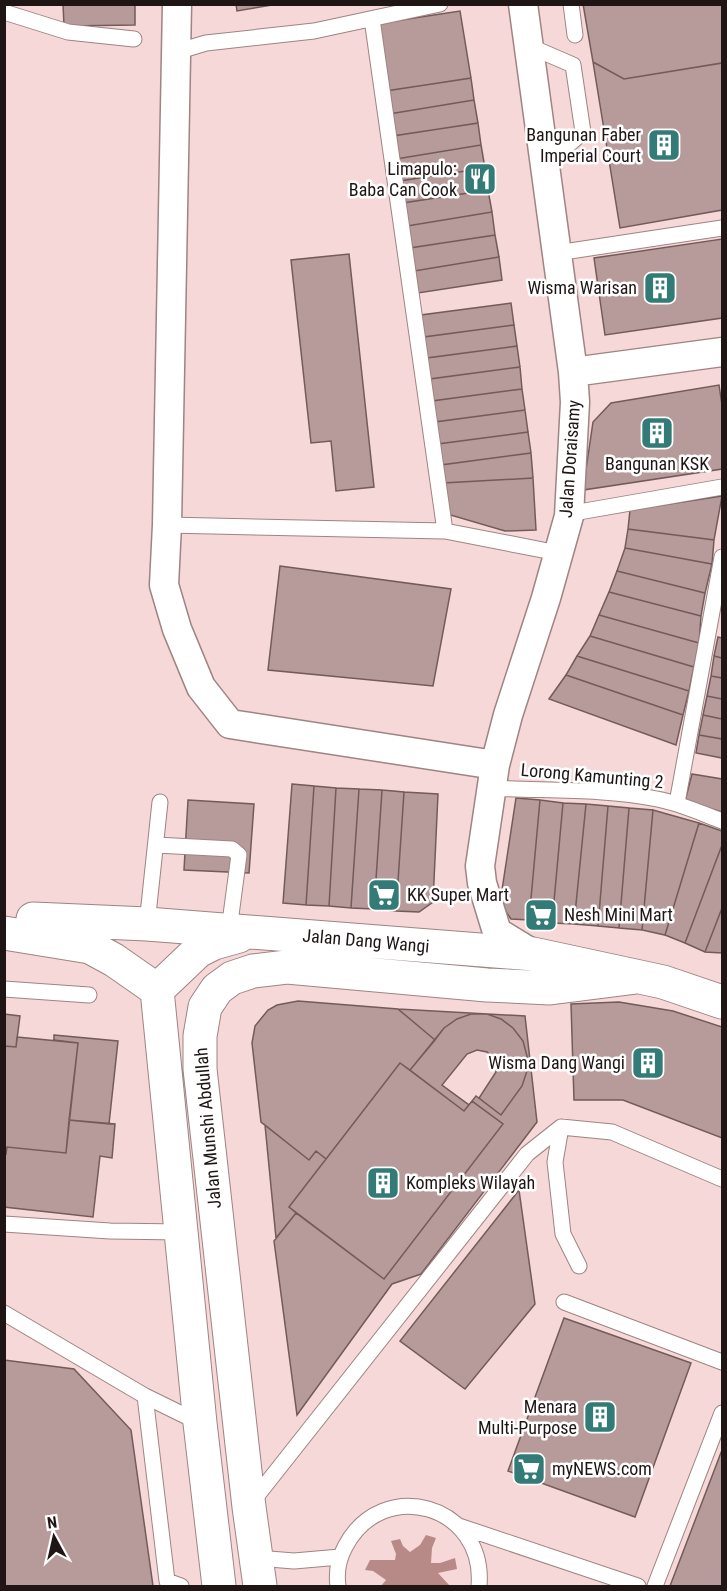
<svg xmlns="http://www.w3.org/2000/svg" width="727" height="1591" font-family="'Roboto Condensed',sans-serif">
	<rect width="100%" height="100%" fill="#f5d8d7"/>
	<path fill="#b78a88" d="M426 1535 436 1538 432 1548 431 1563H440L455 1558 457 1569 438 1573 450 1586H381L386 1580 373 1571 365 1570 370 1560H395L396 1554 391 1541 400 1539 403 1546 410 1552 420 1545Z"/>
	<path fill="#b69b9a" stroke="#735b5a" stroke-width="1.5" d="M63 4H135V25L64 26Z
		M236 4H278L237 11Z
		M583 4H722V63L624 79 593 62Z
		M460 11 471 78 386 91 375 24Z
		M593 62 624 79 722 63V210L620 228Z
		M471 78 474 100 389 114 386 91Z
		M474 100 478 123 393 136 389 114Z
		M478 123 481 145 396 159 393 136Z
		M481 145 485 168 400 181 396 159Z
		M485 168 488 190 403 203 400 181Z
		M488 190 492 212 407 226 403 203Z
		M492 212 495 235 410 248 407 226Z
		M495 235 499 257 414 271 410 248Z
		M722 239V318L605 335 594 258Z
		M349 254 374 487 336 491 331 441 311 443 291 260Z
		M499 257 502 280 418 293 414 271Z
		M511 303 514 325 424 337 421 315Z
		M514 325 517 346 427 358 424 337Z
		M517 346 520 367 430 379 427 358Z
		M520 367 522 389 432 401 430 379Z
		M719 385 722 405V469L583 490 593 422 611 403Z
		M522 389 525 410 435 422 432 401Z
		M525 410 528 432 438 444 435 422Z
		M528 432 531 453 441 465 438 444Z
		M531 453 533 478 443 483 441 465Z
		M533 478 536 530 505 531 447 514 443 483Z
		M722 496 714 540 628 529 630 510Z
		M628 529 714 540 712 564 625 548Z
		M625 548 712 564 705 593 617 571Z
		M280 566 451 589 433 686 268 670Z
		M617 571 705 593 701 616 609 592Z
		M609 592 701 616 699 643 599 615Z
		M599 615 699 643 694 667 590 636Z
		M590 636 694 667 689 691 577 656Z
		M718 637 722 638V658L714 656Z
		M577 656 689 691 683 715 566 675Z
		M714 656 722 658V678L711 676Z
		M566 675 683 715 676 745 549 699Z
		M711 676 722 678V699L707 696Z
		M707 696 722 699V719L703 715Z
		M703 715 722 719V739L699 735Z
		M699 735 722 739V758L696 753Z
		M692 774 722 779V812L685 801Z
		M292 784 314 786 306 905 283 903Z
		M314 786 336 788 329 906 306 905Z
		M336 788 359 789 351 908 329 906Z
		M359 789 382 790 374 909 351 908Z
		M382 790 404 792 396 911 374 909Z
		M404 792 438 794 433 902 419 912 396 911Z
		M516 798 540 800 529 920 511 919 500 903Z
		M188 800 254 804 249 873 184 870Z
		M540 800 563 803 552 923 529 920Z
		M563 803 586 804 574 924 552 923Z
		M586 804 608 806 598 926 574 924Z
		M608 806 629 808 619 928 598 926Z
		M629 808 653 810 642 930 619 928Z
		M653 810 699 823 665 935 642 930Z
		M699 823 722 831V845L685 943 665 935Z
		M722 845V908L705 952 685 943Z
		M722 908V953L705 952Z
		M298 1001 398 1009 435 1040 410 1070 400 1063 326 1159 316 1151 309 1160 261 1122 252 1043 255 1026 268 1010 277 1005Z
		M619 1002 673 1011 722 1027V1138L623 1100H574L571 1004Z
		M398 1009 525 1016 537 1122 421 1274 392 1284 297 1415 274 1241 296 1213 384 1279 503 1124 472 1101 476 1096 501 1115 522 1086 527 1071V1056L523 1041 513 1028 501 1019 487 1014H471L457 1019 444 1028 435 1040Z
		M4 1014 20 1016 16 1047 4 1046Z
		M471 1014H487L501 1019 513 1028 523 1041 527 1056V1071L522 1086 501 1115 479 1098 496 1072 495 1060 487 1052 477 1050 467 1054 442 1085 469 1105 464 1111 410 1070 444 1028 457 1019Z
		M54 1035 118 1041 109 1124 69 1120 78 1043 54 1040Z
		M17 1037 78 1043 66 1153 7 1147 6 1154H4V1046L16 1047Z
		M400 1063 464 1111 472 1101 503 1124 384 1279 289 1207Z
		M69 1120 115 1124 112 1158 100 1156 93 1217 4 1207V1154H6L7 1147 66 1153Z
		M265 1125 309 1160 316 1151 326 1159 289 1207 296 1213 276 1238Z
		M519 1190 535 1304 465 1389 400 1341Z
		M564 1318 691 1363 635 1517 508 1471Z
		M4 1360 74 1369 131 1430 153 1586H4Z
		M722 1450V1586H670Z"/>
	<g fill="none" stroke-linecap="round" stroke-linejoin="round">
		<g stroke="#9e8483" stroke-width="17">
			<path id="service" d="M571 4 575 35
				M4 12 68 32 134 39
				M372 19 445 531
				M529 46 573 65 583 132 545 165
				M176 52 206 43 314 31 440 4
				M557 253 722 228
				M569 516 579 512 722 487
				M167 525 445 531 558 553
				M490 788C545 791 603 788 657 799 679 803 701 813 722 821
				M677 803 722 557
				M156 845 232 849 239 855 229 930
				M147 924 160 802
				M4 989 89 995
				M561 1127 555 1162 563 1234 579 1266
				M4 1224 110 1231 181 1232
				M564 1302 722 1362
				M4 1313 145 1396 200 1423
				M145 1396 167 1581 181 1586
				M252 1502 527 1154 561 1127 612 1132 722 1179
				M459 1526 638 1586
				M257 1558 294 1561 340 1557
				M338 1586C336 1572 338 1560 345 1547 382 1475 486 1505 479 1586
				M655 1586 722 1413"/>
		</g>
		<g stroke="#9e8483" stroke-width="31">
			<path id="minor" d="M177 4 167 525 164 585 177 629 201 687 230 724 495 765
				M523 4 573 372 575 402 569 516 546 598 508 715 495 765 480 866 482 883 497 932 533 954
				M573 372 722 352"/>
		</g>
		<g stroke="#9e8483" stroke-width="35">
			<path id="tertiary" d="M33 919 147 924 533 954 663 982 722 1002
				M4 933 90 947 114 960 157 990 200 1423 219 1586
				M157 990 198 951 214 943 239 936
				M260 1586 249 1507 200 1069V1036L205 1007 217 989 232 978 253 971 287 967 487 985 550 988 637 977"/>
		</g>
		<use href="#service" stroke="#fff" stroke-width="15"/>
		<use href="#minor" stroke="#fff" stroke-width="28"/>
		<use href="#tertiary" stroke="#fff" stroke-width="33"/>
	</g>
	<defs>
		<g id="building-square" transform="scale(1.725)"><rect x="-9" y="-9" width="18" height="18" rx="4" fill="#337b76" stroke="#fff"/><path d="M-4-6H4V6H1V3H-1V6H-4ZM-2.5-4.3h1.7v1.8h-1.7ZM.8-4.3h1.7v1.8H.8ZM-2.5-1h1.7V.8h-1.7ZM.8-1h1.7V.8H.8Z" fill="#fff"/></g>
		<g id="restaurant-square" transform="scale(1.725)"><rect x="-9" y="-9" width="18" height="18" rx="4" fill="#337b76" stroke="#fff"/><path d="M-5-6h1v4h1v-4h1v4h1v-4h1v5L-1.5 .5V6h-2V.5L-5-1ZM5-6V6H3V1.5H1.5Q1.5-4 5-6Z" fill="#fff"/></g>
		<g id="supermarket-square" transform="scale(1.725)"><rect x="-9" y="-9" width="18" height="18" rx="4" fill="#337b76" stroke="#fff"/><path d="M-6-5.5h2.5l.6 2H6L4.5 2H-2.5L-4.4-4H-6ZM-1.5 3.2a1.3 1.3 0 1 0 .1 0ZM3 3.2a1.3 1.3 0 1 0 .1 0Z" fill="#fff"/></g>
	</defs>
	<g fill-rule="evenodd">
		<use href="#building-square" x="664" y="145"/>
		<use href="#restaurant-square" x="480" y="179"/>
		<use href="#building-square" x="660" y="288"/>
		<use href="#building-square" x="657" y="433"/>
		<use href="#supermarket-square" x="384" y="895"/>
		<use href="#supermarket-square" x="541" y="915"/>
		<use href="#building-square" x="648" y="1063"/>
		<use href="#building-square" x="383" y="1183"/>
		<use href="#building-square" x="600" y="1417"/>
		<use href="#supermarket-square" x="529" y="1469"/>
	</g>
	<g text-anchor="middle" stroke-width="5" stroke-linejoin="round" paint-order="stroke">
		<g font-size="18" fill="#1f1515" stroke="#fff" text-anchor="end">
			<text x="641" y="141">Bangunan Faber<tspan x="641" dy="21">Imperial Court</tspan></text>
			<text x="457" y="175">Limapulo:<tspan x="457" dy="21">Baba Can Cook</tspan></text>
			<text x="637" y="294">Wisma Warisan</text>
			<text x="657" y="470" text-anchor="middle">Bangunan KSK</text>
			<text x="407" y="901" text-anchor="start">KK Super Mart</text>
			<text x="564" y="921" text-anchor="start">Nesh Mini Mart</text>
			<text x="625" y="1069">Wisma Dang Wangi</text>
			<text x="406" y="1189" text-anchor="start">Kompleks Wilayah</text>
			<text x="577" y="1413">Menara<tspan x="577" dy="21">Multi-Purpose</tspan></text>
			<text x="552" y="1475" text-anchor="start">myNEWS.com</text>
		</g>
		<g font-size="18" fill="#1f1515" stroke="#fff">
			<text transform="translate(570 459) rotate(-86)" y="6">Jalan Doraisamy</text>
			<text transform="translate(592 776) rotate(5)" y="6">Lorong Kamunting 2</text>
			<text transform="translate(366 941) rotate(5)" y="6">Jalan Dang Wangi</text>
			<text transform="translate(208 1128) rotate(-95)" y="6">Jalan Munshi Abdullah</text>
		</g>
	</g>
	<rect width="727" height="1591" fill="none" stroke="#1f1515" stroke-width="12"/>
	<g transform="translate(54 1537) rotate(352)" stroke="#ffffff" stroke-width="4.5" paint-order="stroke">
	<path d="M0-4.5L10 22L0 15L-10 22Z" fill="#1f1515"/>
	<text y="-9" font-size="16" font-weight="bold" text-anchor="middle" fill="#1f1515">N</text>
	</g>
</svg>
